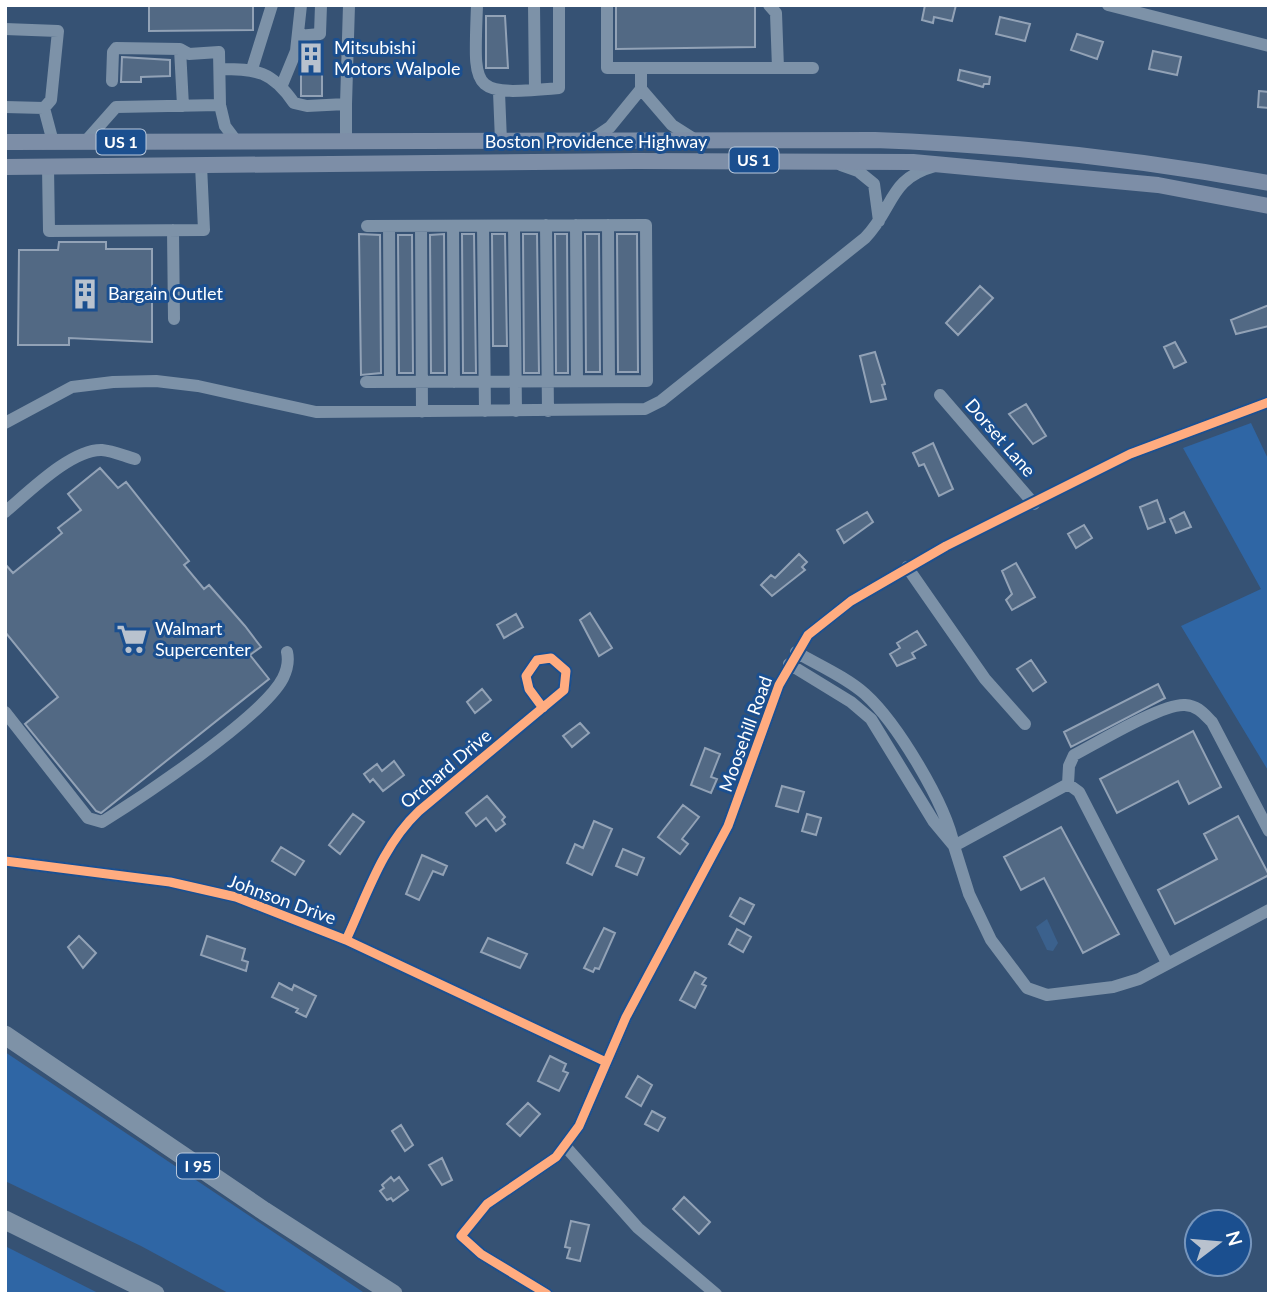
<svg xmlns="http://www.w3.org/2000/svg" width="1274" height="1299" font-family="Lato,sans-serif">
	<rect width="100%" height="100%" fill="#365274"/>
	<path fill="#2f66a5" d="M1251 423 1269 461V772L1181 626 1261 589 1183 448Z
		M5 1052 354 1286 366 1294H230L141 1246 5 1181Z
		M5 1246 100 1294H5Z"/>
	<path fill="#3b618d" d="M1047 919 1058 943 1053 951 1047 950 1036 927Z"/>
	<path fill="#526984" stroke="#92a2b6" stroke-width="2" d="M149 5H253V30L149 31Z
		M616 5H755V47L616 49Z
		M925 5H956L952 21 934 17 933 23 922 20Z
		M486 16H505L508 68H486Z
		M1000 17 1030 24 1025 41 996 34Z
		M1077 34 1103 42 1097 59 1071 50Z
		M322 43V96H301V61L306 44Z
		M1153 51 1181 57 1177 75 1149 69Z
		M122 57 170 60V76L141 77V82H121Z
		M960 70 990 77 989 84H984L983 87 958 80Z
		M1259 91 1269 92V108L1258 107Z
		M359 234 380 235 381 373 361 375Z
		M444 234 445 373H431L430 235Z
		M462 234H474L476 373H463Z
		M492 234H505L507 346H493Z
		M523 234H537L539 373H524Z
		M555 234H567L568 373H556Z
		M585 234H599L600 372H586Z
		M617 234H637L638 372H618Z
		M398 235H412L413 373H399Z
		M59 242H106V249H152V342L69 338V345H18L19 250H58Z
		M980 286 993 298 958 335 946 323Z
		M1269 305V326L1236 334 1231 320Z
		M1175 342 1186 362 1174 368 1164 347Z
		M875 352 885 384 882 385 886 399 871 402 860 356Z
		M1026 404 1046 436 1033 444 1009 414Z
		M933 443 953 489 939 496 924 464 919 466 913 453Z
		M100 468 118 488 126 482 189 561 184 565 204 589 209 585 245 626 261 647 250 655 269 679 101 813 96 811 25 724 58 697 5 632V564L13 573 62 533 58 528 81 510 68 494Z
		M1157 500 1165 522 1148 529 1140 507Z
		M867 512 873 522 844 543 837 530Z
		M1184 512 1191 527 1176 533 1170 519Z
		M1084 525 1092 538 1076 548 1068 534Z
		M799 554 807 562 802 567 805 570 772 596 761 585 771 575 775 578Z
		M1016 563 1035 597 1012 610 1006 600 1012 594 1002 571Z
		M590 613 612 648 599 656 580 620Z
		M516 614 523 627 504 638 497 625Z
		M917 631 926 645 912 653 915 658 897 666 890 654 900 648 897 643Z
		M1031 660 1046 682 1033 691 1017 669Z
		M1158 684 1165 698 1071 747 1064 732Z
		M482 689 491 700 475 713 467 702Z
		M580 723 589 733 572 747 563 736Z
		M1193 731 1221 787 1189 804 1178 781 1117 813 1100 779Z
		M705 748 720 754 711 777 717 779 711 793 691 785Z
		M394 761 404 775 383 791 373 779 370 782 364 774 377 764 382 771Z
		M782 786 804 792 798 812 776 806Z
		M487 796 505 817 502 820 505 824 496 831 486 818 476 826 466 813Z
		M683 805 699 817 682 839 688 844 680 854 658 837Z
		M353 814 364 822 340 854 329 845Z
		M807 814 821 818 816 835 802 831Z
		M1238 816 1269 875 1175 924 1158 890 1217 859 1204 834Z
		M594 821 612 829 592 875 567 863 575 844 583 848Z
		M1061 827 1119 934 1083 953 1044 878 1021 890 1004 857Z
		M281 847 304 861 295 875 272 861Z
		M623 849 644 858 637 875 616 866Z
		M422 855 447 866 443 875 433 871 419 900 406 894Z
		M740 898 754 905 744 924 730 916Z
		M604 928 615 933 599 969 595 968 593 972 584 968Z
		M737 929 751 937 743 952 729 944Z
		M79 936 96 953 83 968 68 947Z
		M207 936 245 949 242 960 248 962 246 971 201 955Z
		M488 938 527 954 520 968 481 952Z
		M695 972 706 978 702 984 706 986 695 1008 680 1000Z
		M279 983 292 990 294 985 316 996 306 1017 296 1012 298 1009 272 997Z
		M550 1056 566 1064 563 1071 568 1073 559 1091 538 1081Z
		M638 1076 652 1085 641 1106 626 1097Z
		M528 1103 540 1114 520 1136 507 1124Z
		M652 1111 665 1118 658 1131 645 1124Z
		M401 1125 413 1145 405 1151 392 1131Z
		M442 1158 452 1180 442 1185 429 1165Z
		M391 1177 394 1181 399 1177 408 1190 393 1201 391 1198 387 1200 380 1191 384 1188 382 1185Z
		M684 1197 710 1222 699 1234 673 1209Z
		M571 1221 589 1225 580 1261 567 1258 570 1248 565 1247Z"/>
	<g fill="none" stroke-linecap="round" stroke-linejoin="round">
		<path stroke="#7d92a8" stroke-width="12" d="M477 5C474 93 469 96 559 88V5
			M534 5 535 90
			M607 5V68H813
			M769 5 776 13 778 68
			M1108 5 1269 46
			M5 29 58 31 51 100 44 108 53 142
			M298 36 320 34 321 5
			M180 49 189 54 219 52 220 105
			M220 69C257 69 272 71 294 103L307 106 346 104V142
			M252 69 272 5
			M112 81 113 52 116 48 180 49 183 106
			M282 85 296 51 301 5
			M641 89 672 125 694 139
			M499 92 501 141
			M346 104 349 5
			M5 107 44 108
			M591 140 610 127 641 89V68
			M85 142 116 107 220 105 225 126 237 142
			M841 165 858 171 874 184 879 221
			M48 167 49 231 204 230 201 165
			M546 225 548 411
			M576 225 577 381
			M608 225 609 381
			M389 226 390 382
			M421 226 422 412
			M453 226 454 382
			M483 226 485 411
			M514 226 516 411
			M173 230 174 319
			M366 382 647 381 646 225 367 226
			M940 395 1034 504
			M5 423 72 387 113 382 156 381 198 386 316 412 645 409 661 401 865 238C895 207 888 179 935 166
			M5 512C28 493 71 449 102 450 113 451 124 456 135 459
			M907 567 985 679 1025 724
			M796 652C818 665 846 677 865 694 897 723 946 804 954 846
			M789 664 851 702 871 719 934 822 954 846
			M5 712 88 818 102 822C142 797 264 716 283 678 287 670 289 661 287 652
			M1068 784 1079 792 1167 963
			M1269 831 1212 722C1203 713 1198 706 1185 705 1163 703 1097 743 1074 755L1069 766 1068 784 954 846 969 894 991 940 1027 988 1047 995 1113 987 1139 979 1269 910
			M5 861 170 882 236 897 346 940 606 1062
			M346 940C367 895 382 846 419 811L564 690 566 671 551 658 537 660 526 676 529 689 543 708
			M565 1146 638 1228 716 1294
			M547 1294 481 1254 461 1236 487 1204 556 1157 579 1126 626 1017 728 826 779 685 808 635 851 601 946 546 1130 454 1269 402"/>
		<path stroke="#7d8ea7" stroke-width="16" d="M5 142 875 140C1008 145 1138 159 1269 183
			M5 167 636 161 913 162 1158 185 1269 206"/>
		<path stroke="#7e92a7" stroke-width="19" d="M5 1035 264 1211 393 1294
			M5 1220 155 1294"/>
		<g stroke="#1b4f8f" stroke-width="13">
			<path id="cycleway" d="M5 861 170 882 236 897 346 940 606 1062
				M346 940C367 895 382 846 419 811L564 690 566 671 551 658 537 660 526 676 529 689 543 708
				M547 1294 481 1254 461 1236 487 1204 556 1157 579 1126 626 1017 728 826 779 685 808 635 851 601 946 546 1130 454 1269 402"/>
		</g>
		<use href="#cycleway" stroke="#ffac80" stroke-width="9"/>
	</g>
	<defs>
		<g id="building-bare" transform="scale(2.415)"><path d="M-4-6H4V6H1V3H-1V6H-4ZM-2.5-4.3h1.7v1.8h-1.7ZM.8-4.3h1.7v1.8H.8ZM-2.5-1h1.7V.8h-1.7ZM.8-1h1.7V.8H.8Z" fill="#b9c2ce" stroke="#1b4f8f" stroke-width="2.5" paint-order="stroke"/></g>
		<g id="supermarket-bare" transform="scale(2.415)"><path d="M-6-5.5h2.5l.6 2H6L4.5 2H-2.5L-4.4-4H-6ZM-1.5 3.2a1.3 1.3 0 1 0 .1 0ZM3 3.2a1.3 1.3 0 1 0 .1 0Z" fill="#b9c2ce" stroke="#1b4f8f" stroke-width="2.5" paint-order="stroke"/></g>
	</defs>
	<g fill-rule="evenodd">
		<use href="#building-bare" x="311" y="58"/>
		<use href="#building-bare" x="85" y="294"/>
		<use href="#supermarket-bare" x="132" y="639"/>
	</g>
	<g text-anchor="middle" stroke-width="6" stroke-linejoin="round" paint-order="stroke">
		<g fill="#1b4f8f" stroke="#bbcadd" stroke-width="2">
			<rect x="96.5" y="129.5" width="49" height="25" rx="5"/>
			<rect x="729.5" y="147.5" width="49" height="25" rx="5"/>
			<rect x="177" y="1153.5" width="42" height="25" rx="5"/>
		</g>
		<g font-size="16" font-weight="bold" fill="#fff">
			<text x="121" y="148">US 1</text>
			<text x="754" y="166">US 1</text>
			<text x="198" y="1172">I 95</text>
		</g>
		<g font-size="18" fill="#fff" stroke="#1b4f8f" text-anchor="start">
			<text x="334" y="54">Mitsubishi<tspan x="334" dy="21">Motors Walpole</tspan></text>
			<text x="108" y="300">Bargain Outlet</text>
			<text x="155" y="635">Walmart<tspan x="155" dy="21">Supercenter</tspan></text>
		</g>
		<g font-size="18" fill="#fff" stroke="#1b4f8f">
			<text x="596" y="148">Boston Providence Highway</text>
			<text transform="translate(1000 438) rotate(49)" y="6">Dorset Lane</text>
			<text transform="translate(746 734) rotate(-70)" y="6">Moosehill Road</text>
			<text transform="translate(446 769) rotate(-40)" y="6">Orchard Drive</text>
			<text transform="translate(282 900) rotate(20)" y="6">Johnson Drive</text>
		</g>
	</g>
	<rect width="1274" height="1299" fill="none" stroke="#ffffff" stroke-width="14"/>
	<g transform="translate(1218 1243) rotate(74)"><circle r="33" fill="#1b4f8f" stroke="#7695bc" stroke-width="2"/>
	<path d="M0-5L12 26L0 18L-12 26Z" fill="#b9c2ce"/>
	<text y="-10" font-size="19" font-weight="bold" text-anchor="middle" fill="#ffffff">N</text>
	</g>
</svg>
